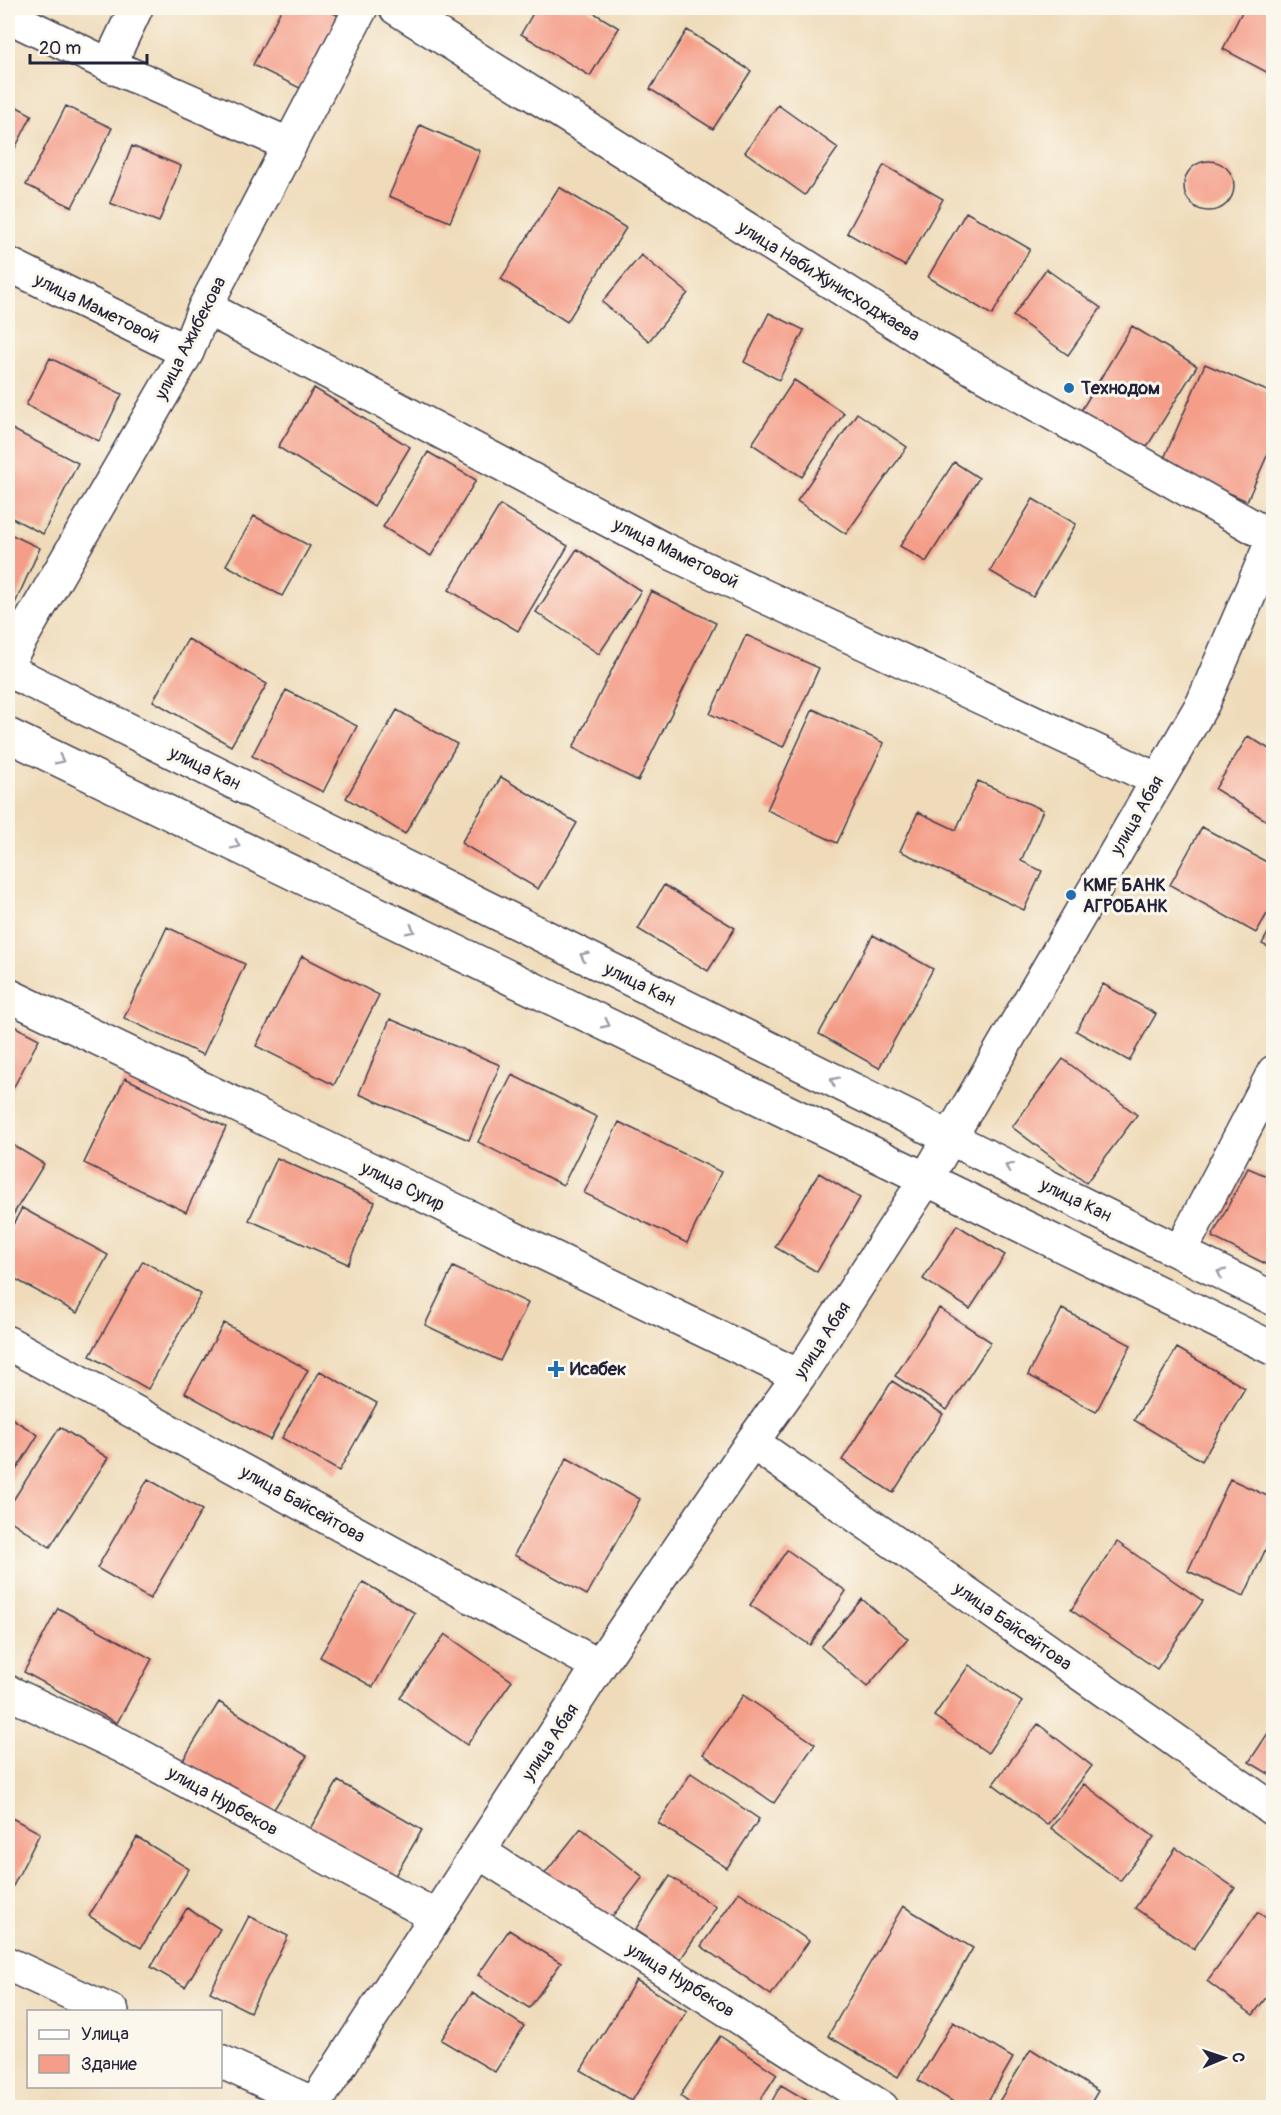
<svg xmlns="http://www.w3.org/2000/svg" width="1281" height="2115" font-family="Pangolin,sans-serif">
	<rect width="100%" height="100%" fill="#fbf7ec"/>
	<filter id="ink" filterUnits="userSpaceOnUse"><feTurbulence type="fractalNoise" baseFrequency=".0167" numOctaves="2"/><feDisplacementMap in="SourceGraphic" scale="12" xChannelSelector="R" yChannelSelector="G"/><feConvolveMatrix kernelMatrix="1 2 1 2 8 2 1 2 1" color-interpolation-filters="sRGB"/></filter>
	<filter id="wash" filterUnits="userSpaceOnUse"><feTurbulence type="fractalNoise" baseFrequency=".008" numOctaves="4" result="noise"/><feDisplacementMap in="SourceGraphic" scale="24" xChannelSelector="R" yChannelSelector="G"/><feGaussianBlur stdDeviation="1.35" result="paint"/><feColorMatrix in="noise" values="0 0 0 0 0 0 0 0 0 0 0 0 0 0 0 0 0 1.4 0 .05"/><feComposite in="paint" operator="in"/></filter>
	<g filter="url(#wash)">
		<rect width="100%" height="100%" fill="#efdbba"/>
		<g id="blocks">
			<path fill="#f49d88" d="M282 8H323L347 20 310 93 253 65Z
				M536 8H586L619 28 590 76 521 34Z
				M1244 8H1274V76L1223 49Z
				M687 30 751 71 713 129 650 89Z
				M8 102 32 115 8 162Z
				M778 105 838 148 805 195 745 152Z
				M66 106 112 128 72 207 26 185Z
				M420 125 480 151 450 222 389 196Z
				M132 146 181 166 159 222 110 203Z
				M1184 186a25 25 0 1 1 50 0a25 25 0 1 1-50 0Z
				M884 165 943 199 905 266 847 233Z
				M559 187 626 228 567 322 501 279Z
				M966 212 1030 249 992 315 928 277Z
				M641 255 688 293 649 341 602 302Z
				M1046 269 1101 308 1068 355 1013 316Z
				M769 313 804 330 779 380 744 362Z
				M1132 326 1197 366 1143 453 1079 414Z
				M50 358 122 394 99 441 26 405Z
				M1205 364 1274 394V440L1247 501 1162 463Z
				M794 380 844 413 802 477 752 444Z
				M314 388 410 447 374 506 278 447Z
				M857 413 907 447 846 534 797 501Z
				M8 427 78 463 43 534 8 516Z
				M428 452 476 480 431 556 383 527Z
				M954 462 979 478 926 562 900 546Z
				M1033 499 1076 524 1033 597 990 571Z
				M500 505 568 546 518 631 449 590Z
				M254 516 310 546 282 596 226 565Z
				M8 533 40 548 8 619Z
				M577 549 641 591 599 654 536 612Z
				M651 591 716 623 638 781 573 748Z
				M746 635 819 668 783 747 710 714Z
				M188 639 267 684 231 746 153 701Z
				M286 690 357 726 323 792 252 756Z
				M813 709 884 743 837 843 767 810Z
				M397 710 457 744 405 834 346 798Z
				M1248 736 1274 752V811L1267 821 1215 789Z
				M501 777 577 823 538 889 461 843Z
				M978 781 1043 810 1021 861 1042 871 1024 910 900 851 918 812 956 830Z
				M1202 827 1274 866V902L1256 933 1170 885Z
				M664 885 735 928 708 971 638 929Z
				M1274 922V950L1262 944Z
				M167 927 245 964 203 1055 124 1018Z
				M873 935 933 969 879 1068 819 1034Z
				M302 956 379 995 334 1085 256 1046Z
				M1103 984 1156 1014 1129 1061 1076 1031Z
				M390 1019 500 1065 469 1140 359 1094Z
				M8 1023 39 1039 8 1098Z
				M1063 1059 1137 1115 1086 1183 1012 1127Z
				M512 1075 597 1117 563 1185 478 1142Z
				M125 1078 226 1127 186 1212 84 1163Z
				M619 1122 721 1172 687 1243 584 1193Z
				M8 1142 44 1164 8 1223Z
				M277 1158 375 1202 348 1264 249 1220Z
				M1248 1168 1274 1179V1268L1212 1237Z
				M819 1173 860 1198 817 1272 775 1247Z
				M22 1208 108 1255 77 1313 8 1275V1234Z
				M957 1225 1005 1255 970 1309 923 1279Z
				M143 1261 201 1294 148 1389 90 1356Z
				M453 1267 528 1303 500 1361 425 1325Z
				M939 1308 991 1342 947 1410 895 1376Z
				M1062 1309 1131 1345 1096 1412 1028 1375Z
				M224 1323 308 1370 270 1440 185 1393Z
				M1177 1348 1245 1388 1202 1461 1134 1420Z
				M320 1371 377 1403 339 1471 282 1438Z
				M892 1381 943 1414 893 1493 842 1460Z
				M8 1416 38 1435 8 1483Z
				M60 1427 108 1458 50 1547 8 1519V1508Z
				M567 1458 640 1499 587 1595 514 1555Z
				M148 1479 202 1510 150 1599 97 1568Z
				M1230 1479 1274 1499V1531L1244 1596 1188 1571Z
				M1117 1542 1203 1601 1157 1669 1071 1610Z
				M787 1550 846 1591 810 1645 750 1605Z
				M363 1582 415 1613 373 1687 320 1657Z
				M862 1599 908 1639 867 1687 821 1647Z
				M58 1608 152 1659 117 1723 24 1672Z
				M445 1634 512 1681 467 1745 400 1698Z
				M969 1665 1022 1702 988 1753 934 1716Z
				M743 1695 815 1744 774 1803 703 1754Z
				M219 1702 307 1756 271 1814 183 1760Z
				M1038 1724 1092 1766 1047 1825 993 1784Z
				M1274 1724V1777L1249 1762Z
				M691 1773 759 1819 727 1868 658 1823Z
				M338 1781 422 1830 392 1881 308 1832Z
				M1084 1784 1154 1837 1120 1881 1051 1828Z
				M8 1816 40 1833 12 1888 8 1886Z
				M581 1828 643 1877 605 1926 542 1877Z
				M137 1837 189 1869 141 1948 89 1916Z
				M1176 1848 1235 1888 1194 1949 1135 1908Z
				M670 1876 716 1907 680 1960 635 1930Z
				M739 1892 809 1941 771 1995 701 1946Z
				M903 1906 973 1948 898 2077 828 2036Z
				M187 1908 220 1929 185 1987 151 1967Z
				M1258 1912 1274 1924V1987L1253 2015 1207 1981Z
				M249 1916 288 1936 250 2012 210 1992Z
				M509 1930 561 1963 529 2008 478 1975Z
				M636 1980 687 2011 632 2101 581 2070Z
				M472 1993 524 2026 495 2072 441 2040Z
				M953 2022 1013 2058 984 2108H963L918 2080Z
				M720 2036 777 2074 755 2108H697L680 2096Z
				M1031 2049 1098 2091 1088 2108H995Z
				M781 2085 820 2108H768Z"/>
		</g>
	</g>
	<g filter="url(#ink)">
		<use href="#blocks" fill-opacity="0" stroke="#413e4e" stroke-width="1.5"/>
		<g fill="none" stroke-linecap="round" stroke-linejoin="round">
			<g stroke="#413e4e" stroke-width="36">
				<path id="minor" d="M396 8 928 343 1273 538
					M8 16 109 65 290 145
					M109 65 136 8
					M8 264 187 352
					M205 307 665 550 1158 780
					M8 661 187 352 205 307 361 8
					M8 670 1274 1299
					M8 735 926 1179 1274 1349
					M8 995 799 1376
					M1180 1252 1274 1072
					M8 1343 599 1666
					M752 1442 1274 1810
					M8 1692 122 1746 435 1916
					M479 1852 882 2108
					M8 1964 112 2012
					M220 2061 314 2104
					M312 2108 599 1666 752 1442 799 1376 926 1179 1203 703 1274 537"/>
			</g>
			<use href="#minor" stroke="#fff" stroke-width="33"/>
		</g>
		<defs><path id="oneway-chevron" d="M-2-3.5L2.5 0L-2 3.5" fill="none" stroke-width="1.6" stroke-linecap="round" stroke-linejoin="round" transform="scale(1.5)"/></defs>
		<g stroke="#9c9ca7">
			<use href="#oneway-chevron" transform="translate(60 760) rotate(26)"/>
			<use href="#oneway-chevron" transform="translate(236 845) rotate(26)"/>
			<use href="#oneway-chevron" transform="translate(411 930) rotate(26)"/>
			<use href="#oneway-chevron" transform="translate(584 956) rotate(-154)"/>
			<use href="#oneway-chevron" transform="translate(606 1024) rotate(26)"/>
			<use href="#oneway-chevron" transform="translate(834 1081) rotate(-154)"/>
			<use href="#oneway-chevron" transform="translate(1009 1167) rotate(-154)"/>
			<use href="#oneway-chevron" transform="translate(1221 1273) rotate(-153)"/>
		</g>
	</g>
	<g fill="#1f6fb2" stroke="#fbf7ec" stroke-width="2">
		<circle cx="1069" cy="388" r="6"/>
		<circle cx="1071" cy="895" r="6"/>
		<path d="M553 1360h6v6h6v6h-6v6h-6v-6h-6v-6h6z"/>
	</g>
	<g text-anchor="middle" stroke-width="6" stroke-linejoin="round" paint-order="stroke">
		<g font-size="18" fill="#22223b" stroke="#fbf7ec">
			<text transform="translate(829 281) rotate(32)" y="6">улица Наби Жунисходжаева</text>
			<text transform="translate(97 308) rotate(26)" y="6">улица Маметовой</text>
			<text transform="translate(190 338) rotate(-63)" y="6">улица Ажибекова</text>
			<text transform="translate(676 553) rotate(26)" y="6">улица Маметовой</text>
			<text transform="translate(205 768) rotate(26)" y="6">улица Кан</text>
			<text transform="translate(1137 815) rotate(-60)" y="6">улица Абая</text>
			<text transform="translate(640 984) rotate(26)" y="6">улица Кан</text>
			<text transform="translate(403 1186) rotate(26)" y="6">улица Сугир</text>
			<text transform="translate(1076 1200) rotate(26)" y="6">улица Кан</text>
			<text transform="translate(822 1340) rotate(-57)" y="6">улица Абая</text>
			<text transform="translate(303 1504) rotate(29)" y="6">улица Байсейтова</text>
			<text transform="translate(1013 1626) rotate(35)" y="6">улица Байсейтова</text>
			<text transform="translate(550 1742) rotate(-57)" y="6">улица Абая</text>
			<text transform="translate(223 1801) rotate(29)" y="6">улица Нурбеков</text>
			<text transform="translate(681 1980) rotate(32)" y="6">улица Нурбеков</text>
		</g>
		<g font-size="18" font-weight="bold" fill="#22223b" stroke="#fbf7ec" text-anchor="start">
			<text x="1081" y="394">Технодом</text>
			<text x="1083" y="891">KMF БАНК<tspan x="1083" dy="21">АГРОБАНК</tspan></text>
			<text x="570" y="1375">Иcабек</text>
		</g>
	</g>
	<rect width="1281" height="2115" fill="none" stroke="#fbf7ec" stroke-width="30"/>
	<rect x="27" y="2010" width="195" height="78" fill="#fbf7ec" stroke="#a4a2a5" stroke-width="1.5"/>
	<rect x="39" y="2030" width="30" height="9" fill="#ffffff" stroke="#a4a2a5" stroke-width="1.5"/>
	<text x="81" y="2040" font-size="18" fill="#22223b">Улица</text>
	<rect x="39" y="2055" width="30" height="18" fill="#f49d88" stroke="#a4a2a5" stroke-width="1.5"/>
	<text x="81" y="2070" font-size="18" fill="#22223b">Здание</text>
	<g transform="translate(1224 2058) rotate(88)" stroke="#fbf7ec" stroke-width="4.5" paint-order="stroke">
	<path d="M0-4.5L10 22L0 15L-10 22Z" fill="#22223b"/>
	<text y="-9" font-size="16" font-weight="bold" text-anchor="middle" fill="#22223b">С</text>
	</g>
	<path d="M30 54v9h117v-9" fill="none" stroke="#22223b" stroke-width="3"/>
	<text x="39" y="54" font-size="18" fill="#22223b" stroke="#fbf7ec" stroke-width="4.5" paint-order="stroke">20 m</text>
</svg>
